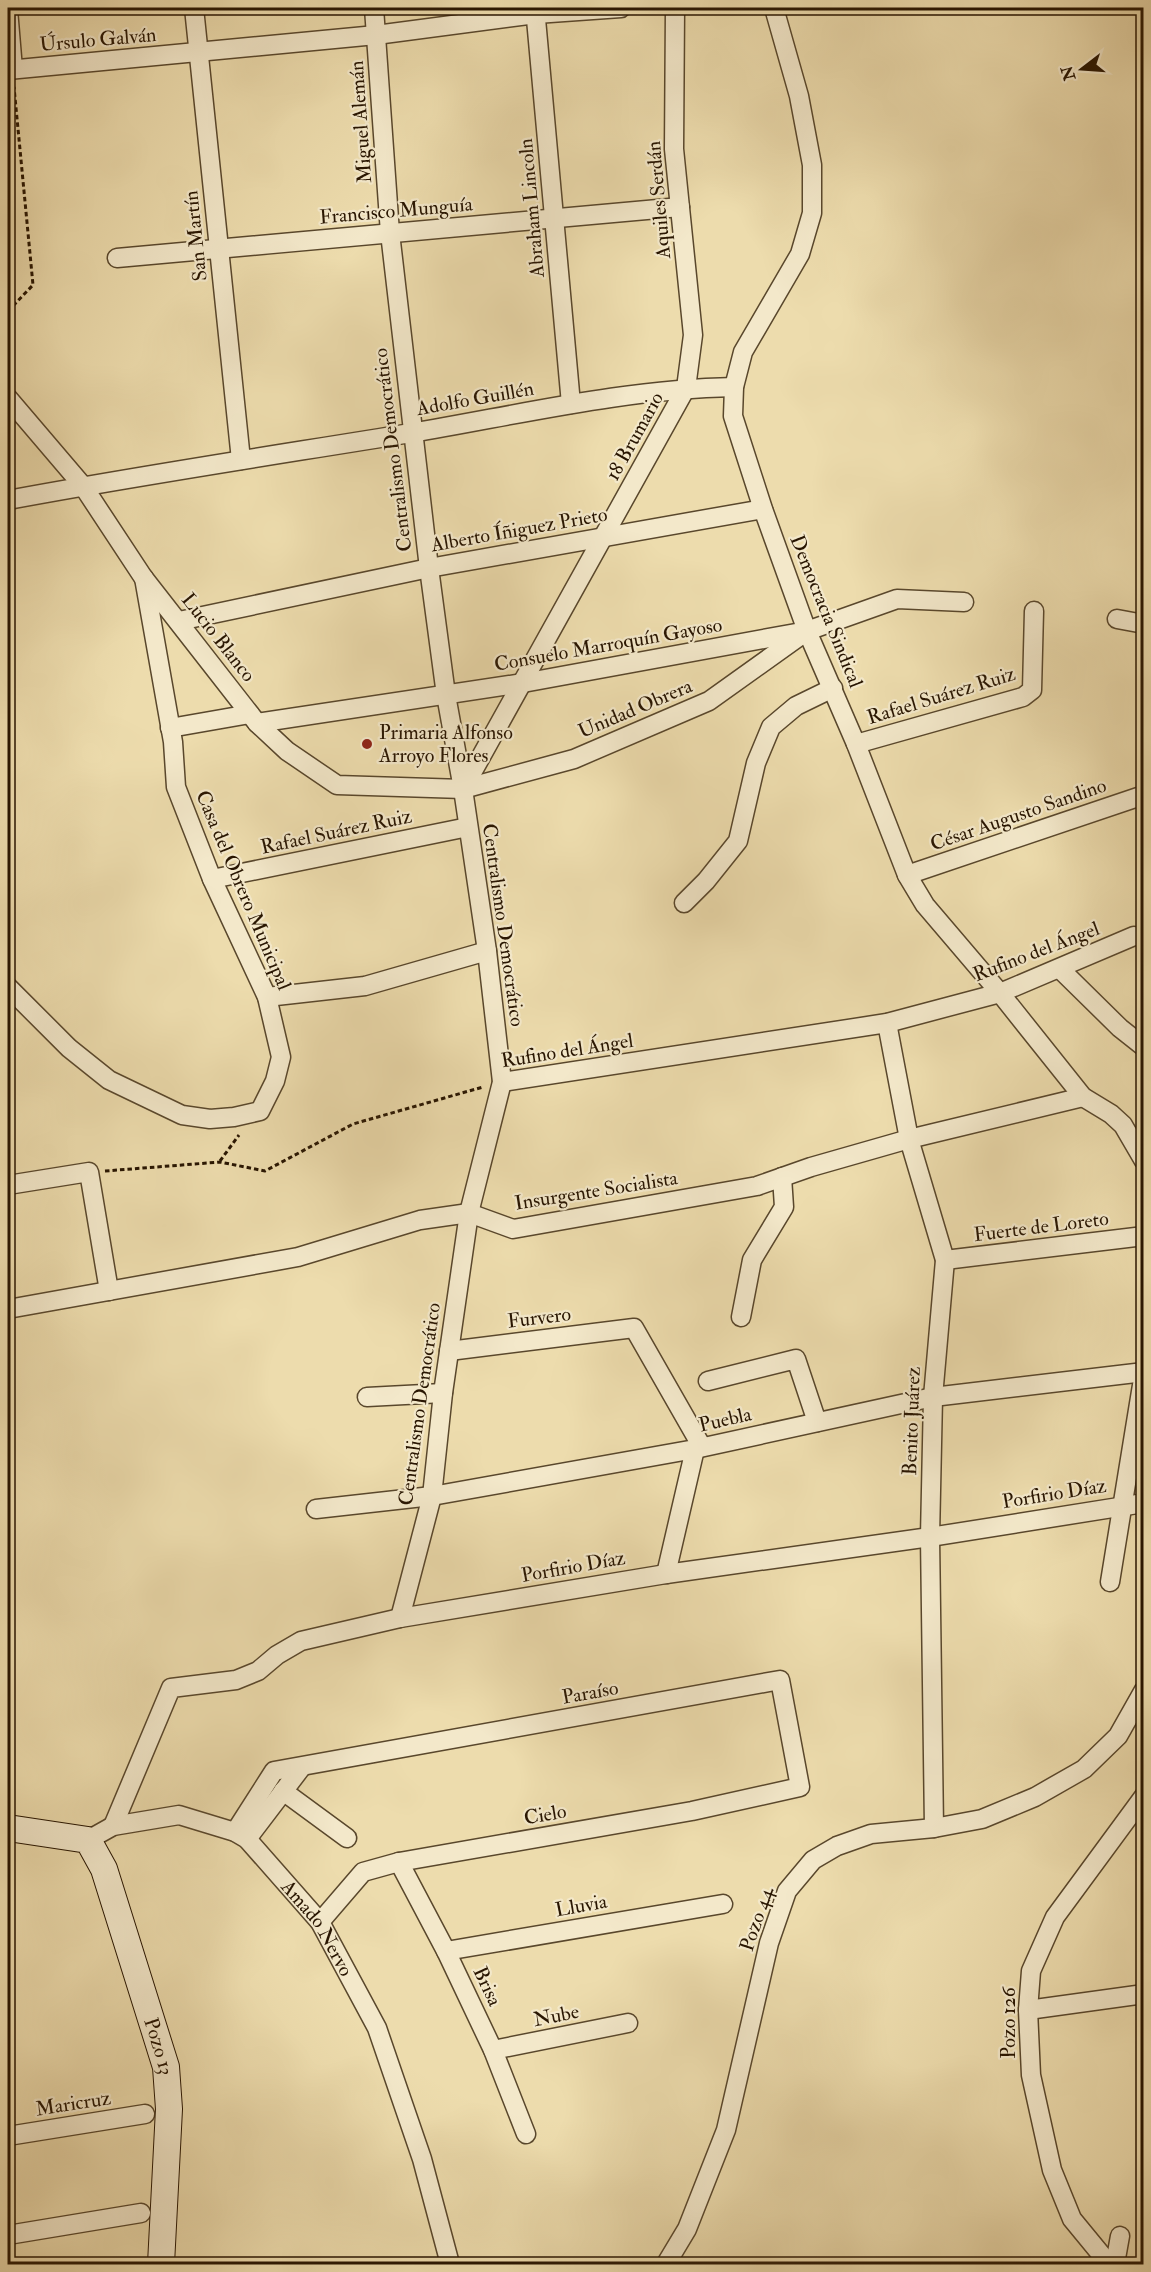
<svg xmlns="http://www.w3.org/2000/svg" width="1151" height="2272" font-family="'IM FELL Double Pica',serif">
	<rect width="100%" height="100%" fill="#eddcad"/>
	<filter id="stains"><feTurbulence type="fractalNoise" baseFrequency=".00333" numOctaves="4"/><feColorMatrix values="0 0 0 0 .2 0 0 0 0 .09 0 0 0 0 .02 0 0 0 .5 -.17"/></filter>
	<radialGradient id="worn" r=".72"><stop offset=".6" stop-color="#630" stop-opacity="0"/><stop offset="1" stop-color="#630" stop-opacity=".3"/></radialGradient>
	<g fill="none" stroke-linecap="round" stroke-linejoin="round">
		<g stroke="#59472c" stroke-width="21">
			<g id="street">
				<path d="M194 8 241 460"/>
				<path d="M374 8 390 233 429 568 446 695 463 789 487 951 502 1082 469 1213 443 1393 432 1496 400 1618"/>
				<path d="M535 8 571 404"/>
				<path d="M774 8 799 96 812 165V213L800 254 743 352 734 387 733 416 763 509 807 631 856 744 907 875 925 905 1000 993 1083 1097 1111 1114 1123 1125 1144 1161"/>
				<path d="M8 9 13 69"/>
				<path d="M8 70 376 35 536 14 621 8"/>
				<path d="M117 258 680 207"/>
				<path d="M8 398 83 486 143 577 257 723 287 751 337 785 463 789 574 759 709 701 807 631"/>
				<path d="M8 500C142 475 276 455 411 433 518 415 625 389 734 387"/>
				<path d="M1117 619 1144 624"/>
				<path d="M179 621 429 568 763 509"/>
				<path d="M257 723 523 683 807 631 897 599 964 602"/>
				<path d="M170 728 250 714"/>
				<path d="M856 744 1023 697 1032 690 1034 611"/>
				<path d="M463 789 686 388 693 335 674 149 675 8"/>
				<path d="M907 875 1144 795"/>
				<path d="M212 879 468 827"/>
				<path d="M684 903 706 881 738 841 756 763 771 727 796 706 833 688"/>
				<path d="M1060 969 1120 1028 1144 1047"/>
				<path d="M8 987 69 1048 109 1080 182 1115 210 1119 234 1117 260 1111 275 1081 281 1057 267 997 212 879 176 787 173 742 144 578"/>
				<path d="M267 997 365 986 487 951"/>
				<path d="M887 1023 909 1139 945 1260 933 1397 930 1537 934 1828"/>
				<path d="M502 1082 887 1023 1000 993 1134 936"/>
				<path d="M8 1185 89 1172 109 1291"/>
				<path d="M945 1260 1144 1236"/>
				<path d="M8 1309 298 1257 420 1220 469 1213 513 1229 757 1186 811 1167 909 1139 1083 1097"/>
				<path d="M741 1317 752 1260 784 1207 782 1177"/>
				<path d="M449 1351 634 1328 702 1447"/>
				<path d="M708 1381 796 1359 817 1422"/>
				<path d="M367 1397 443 1393"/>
				<path d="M316 1509 432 1496 695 1449 933 1397 1144 1372"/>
				<path d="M666 1574 695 1449"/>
				<path d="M1110 1582 1144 1373"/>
				<path d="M283 1791 347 1838"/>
				<path d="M113 1826 171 1688 236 1680 258 1671 277 1655 301 1641 400 1618 666 1574 930 1537 1144 1503"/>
				<path d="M235 1832 274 1771 780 1680 800 1787 692 1811 399 1862 363 1872 320 1922"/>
				<path d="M247 1839 301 1768"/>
				<path id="s1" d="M88 1840 113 1826 179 1815 235 1832 247 1839 320 1922 377 2028 422 2159 450 2264"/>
				<path d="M399 1862 446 1951 493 2050 526 2134"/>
				<path d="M446 1951 723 1904"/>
				<path d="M1028 2010 1144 1994"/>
				<path d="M493 2050 628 2023"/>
				<path d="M8 2136 145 2114"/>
				<path d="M8 2235 141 2213"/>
				<path d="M666 2264 687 2229 726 2130 769 1943 787 1891 813 1860 837 1846 871 1834 934 1828 982 1819 1035 1797 1084 1769 1118 1736 1144 1690"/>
				<path d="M1109 2264 1072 2219 1052 2170 1031 2075 1028 2010 1031 1971 1055 1917 1144 1796"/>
				<path d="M1115 2264 1120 2236"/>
			</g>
		</g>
		<g stroke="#281501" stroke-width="28">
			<g id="secondary">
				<path id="s2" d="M8 1828 88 1840 104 1869 166 2067 169 2109 161 2264"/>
			</g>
		</g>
		<path stroke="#281501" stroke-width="3" stroke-dasharray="4.5 3" stroke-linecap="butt" d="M8 311 33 285 14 87
			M220 1161 239 1135
			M105 1171 220 1162 265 1171 353 1124 483 1087"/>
		<use href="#street" stroke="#f3e8ca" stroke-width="18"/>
		<use href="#secondary" stroke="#f3e8ca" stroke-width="26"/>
	</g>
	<circle fill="#8f2418" stroke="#f3e8ca" stroke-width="2" cx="367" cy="744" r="6"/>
	<g text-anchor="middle" stroke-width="4.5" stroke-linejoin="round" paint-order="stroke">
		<g font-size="20" fill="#281501" stroke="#f3e8ca">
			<text transform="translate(98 39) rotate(-5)" y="7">Úrsulo Galván</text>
			<text transform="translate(360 122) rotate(-94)" y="7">Miguel Alemán</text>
			<text transform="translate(658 200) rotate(-95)" y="7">Aquiles Serdán</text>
			<text transform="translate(531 208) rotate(-95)" y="7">Abraham Lincoln</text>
			<text transform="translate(396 210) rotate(-5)" y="7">Francisco Munguía</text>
			<text transform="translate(195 236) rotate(-96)" y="7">San Martín</text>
			<text transform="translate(475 398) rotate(-10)" y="7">Adolfo Guillén</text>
			<text transform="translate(634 436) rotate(-61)" y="7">18 Brumario</text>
			<text transform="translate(392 450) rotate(-97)" y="7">Centralismo Democrático</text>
			<text transform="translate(519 529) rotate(-10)" y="7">Alberto Íñiguez Prieto</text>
			<text transform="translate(827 611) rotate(68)" y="7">Democracia Sindical</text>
			<text transform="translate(219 637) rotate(52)" y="7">Lucio Blanco</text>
			<text transform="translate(608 644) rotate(-10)" y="7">Consuelo Marroquín Gayoso</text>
			<text transform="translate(941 695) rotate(-17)" y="7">Rafael Suárez Ruiz</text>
			<text transform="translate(635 708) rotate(-23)" y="7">Unidad Obrera</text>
			<text transform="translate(1018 814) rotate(-19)" y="7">César Augusto Sandino</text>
			<text transform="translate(336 831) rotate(-12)" y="7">Rafael Suárez Ruiz</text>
			<text transform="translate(244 890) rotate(67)" y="7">Casa del Obrero Municipal</text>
			<text transform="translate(504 925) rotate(82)" y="7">Centralismo Democrático</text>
			<text transform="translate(1036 951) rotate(-21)" y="7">Rufino del Ángel</text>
			<text transform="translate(567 1050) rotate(-9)" y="7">Rufino del Ángel</text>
			<text transform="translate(596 1190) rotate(-9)" y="7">Insurgente Socialista</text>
			<text transform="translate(1041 1226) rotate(-7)" y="7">Fuerte de Loreto</text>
			<text transform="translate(539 1317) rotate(-7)" y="7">Furvero</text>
			<text transform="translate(419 1404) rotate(-82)" y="7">Centralismo Democrático</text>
			<text transform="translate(725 1419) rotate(-13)" y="7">Puebla</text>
			<text transform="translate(911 1421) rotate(-88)" y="7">Benito Juárez</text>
			<text transform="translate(1054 1493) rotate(-9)" y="7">Porfirio Díaz</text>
			<text transform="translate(573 1566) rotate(-10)" y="7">Porfirio Díaz</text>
			<text transform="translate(590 1692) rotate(-10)" y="7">Paraíso</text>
			<text transform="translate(545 1814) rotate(-10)" y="7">Cielo</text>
			<text transform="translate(581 1905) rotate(-10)" y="7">Lluvia</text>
			<text transform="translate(756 1919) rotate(-71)" y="7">Pozo 44</text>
			<text dy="7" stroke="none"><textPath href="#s1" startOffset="282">Amado Nervo</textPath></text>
			<text transform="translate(488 1986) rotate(65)" y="7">Brisa</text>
			<text transform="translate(556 2015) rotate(-11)" y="7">Nube</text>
			<text transform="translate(1008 2023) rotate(-90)" y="7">Pozo 126</text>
			<text dy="7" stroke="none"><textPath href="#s2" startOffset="300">Pozo 13</textPath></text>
			<text transform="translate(73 2103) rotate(-9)" y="7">Maricruz</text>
		</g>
		<g font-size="20" fill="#281501" stroke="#f3e8ca" text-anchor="start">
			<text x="379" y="739">Primaria Alfonso<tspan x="379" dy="23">Arroyo Flores</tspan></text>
		</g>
	</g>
	<rect width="1151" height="2272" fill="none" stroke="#eddcad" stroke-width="30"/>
	<rect x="9" y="9" width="1133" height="2254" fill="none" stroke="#281501" stroke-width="3"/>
	<rect x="15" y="15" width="1121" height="2242" fill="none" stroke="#281501" stroke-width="1.5"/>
	<g transform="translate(1082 69) rotate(253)" stroke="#f3e8ca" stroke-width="4.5" paint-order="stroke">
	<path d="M0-4.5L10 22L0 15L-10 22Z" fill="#281501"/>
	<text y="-9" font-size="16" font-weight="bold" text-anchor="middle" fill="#281501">N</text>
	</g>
	<rect width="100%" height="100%" filter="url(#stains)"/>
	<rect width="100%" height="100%" fill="url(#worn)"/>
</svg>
